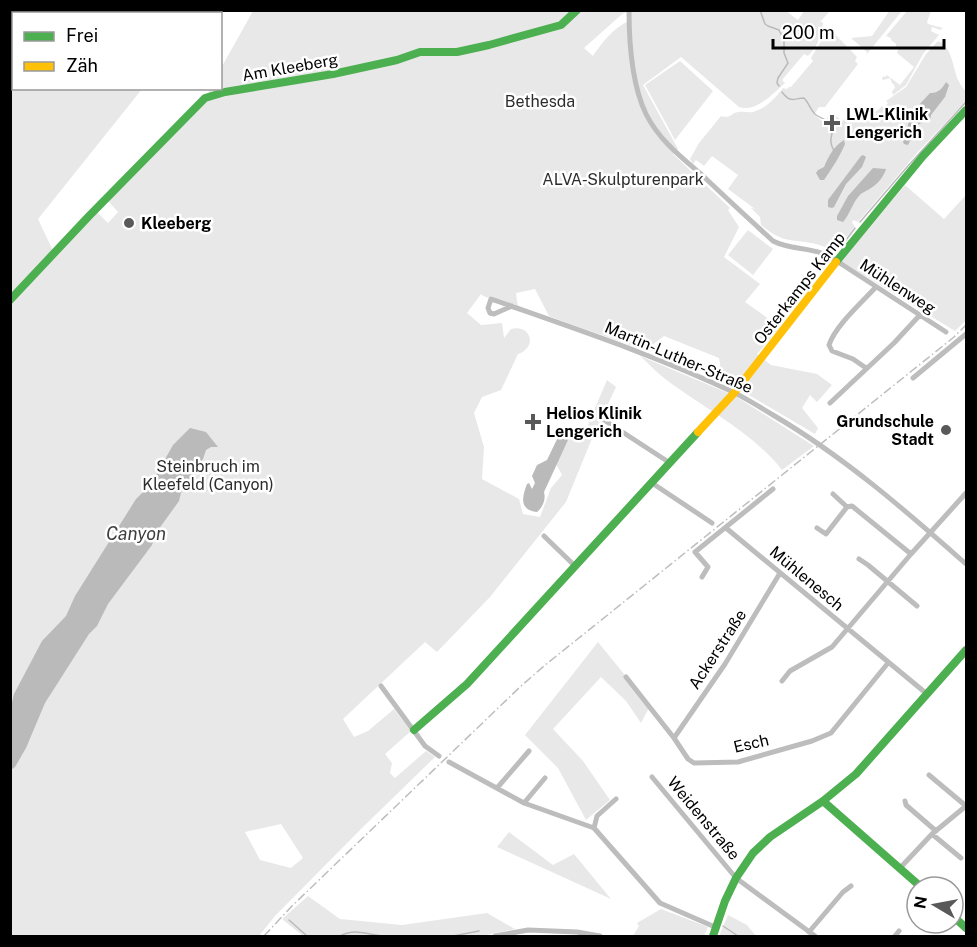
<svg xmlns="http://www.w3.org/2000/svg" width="977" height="947" font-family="'Public Sans',sans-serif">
	<rect width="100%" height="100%" fill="#fff"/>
	<path fill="#e8e8e8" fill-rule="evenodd" d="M890 10 902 11 866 55 867 52 851 38 872 36Z
		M11 11H165L163 14H14V88L142 89 38 219 53 251 11 294Z
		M253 11H628L621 15 584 48 593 56C601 44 613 28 627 22L631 11H786L798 20 804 11H830L820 22H823C823 35 817 47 808 56L804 54 782 80 785 83C774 93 755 113 739 107L681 57 643 85 678 149 673 154 730 208 728 210 739 227 724 257 760 284 745 302 780 327 757 354 771 365 817 374 832 385 817 402 810 395 802 408 818 428 815 434 742 391 723 383 719 358 664 336 651 346 648 352C616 339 582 329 549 316L535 289 516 293 518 308 483 296 481 294 467 313 481 325 502 323 504 338 511 329C531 324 538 347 518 354L501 390 482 397 474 413 484 447 482 479 519 499 523 514 540 517 551 488 562 475 556 464 572 433 585 432 607 380 616 387 593 436 566 502 490 597 437 652 425 642 343 719 354 737 368 731 394 709 411 731 385 754 392 763 390 773 395 778 426 751 435 757 361 829 275 916 259 936H11L10 302 97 212 108 223 118 212 108 201 202 103 208 101 209 89 220 88 221 68ZM281 824 303 858 291 868 260 860 245 832Z
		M907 11H931L927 22 928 24 943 28 940 30 932 27 931 31 939 35 923 54 906 85 893 95 892 91 895 88 894 85 892 83 890 78 883 80 882 79 883 76 885 77 887 75 900 85 914 67 897 53V52L899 49 896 46V44L891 40V38L886 36Z
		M828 31H832L857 57 855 61 858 64 825 107H819L814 115 825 123 828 116H836L843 121 847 116 850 119C863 119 873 116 882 106L884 108 888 103 886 101 906 87 926 54 938 41C952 46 953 68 958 80 960 84 963 88 966 92V101L916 154 858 222 853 220 852 223 855 226 841 244 834 250C827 248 819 244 811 243 786 239 782 242 761 225L760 217 751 208 755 209 728 189 738 175 712 156 704 166 696 160 693 164 690 159 699 143 721 116C731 119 731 113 738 112 743 111 748 113 753 112 767 108 775 98 783 88L787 89 789 87H791L813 61 811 58 825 34Z
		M680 61 713 91 675 140 645 85Z
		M905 185 944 219 966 195V320L955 331 841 261Z
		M748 230 773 249 753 275 728 255Z
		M640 356 735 396 814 446 782 470C753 433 709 411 672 384 660 376 650 365 640 356Z
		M598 642 650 706 641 723 626 701 601 677 553 729 583 761 610 800 586 820 558 768 525 735Z
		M509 832 553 865 574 854 611 899 497 847Z
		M308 896 340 919 402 925 487 913 515 929 482 936H303L282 919Z
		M661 909 708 927 704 936H633L639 926 637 923Z
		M728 915 747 925 756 936H719Z"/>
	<path fill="#bababa" d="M946 82 949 85 945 97 931 115 930 121C913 122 915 133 908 145L904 144 903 142 910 118 918 106 930 93C937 94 943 88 946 82Z
		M844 140 845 144C839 158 833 167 824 180H820L816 173 818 170 824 167C828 157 834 146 844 140Z
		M863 155 866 157 862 167 846 184 834 207 832 208 828 207V200L861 156Z
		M873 168 886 169C884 176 878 184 871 188 867 191 862 192 859 196 852 204 850 214 843 222L837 220V216L848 196Z
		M190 428 206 432 218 447H211L206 450 203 459 181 493 179 501 156 533 152 545 108 604 97 626 89 634 45 703 26 748 15 767 11 770V707L14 694 42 641 66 616 75 596 136 499 151 484 173 445Z
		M560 433 569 438 544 492C546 500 543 507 537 512 519 510 522 497 527 484L529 483 532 489 535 483 532 476 537 465 547 460Z"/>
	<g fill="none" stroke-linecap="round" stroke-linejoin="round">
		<path stroke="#bababa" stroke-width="1.5" d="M760 10 765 24 768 26 779 30 784 40V53L788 63 778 78 777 83 779 86
			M782 92C791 104 794 98 804 98 809 103 811 111 816 115 821 119 829 119 832 126 834 136 827 138 834 151
			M860 222 907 167 966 102
			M835 252 843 244 855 228
			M289 920 307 936
			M723 926 738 936
			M340 936C353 929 366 933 381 936
			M453 936 479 931"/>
		<path stroke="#bdbdbd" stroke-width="5" d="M629 10C629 43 632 85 646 114 659 140 681 157 702 175 725 197 749 219 773 241 790 250 811 247 829 256L946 332
			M512 306 494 314 490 313 488 308 491 299C573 328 655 355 733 392 747 399 760 407 773 415 843 456 905 510 966 564
			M866 368 853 359 832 351 829 345C835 326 862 302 876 287
			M913 378 966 334
			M830 403 894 343 919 316
			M604 420 670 463
			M652 483 712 523
			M833 494 847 507 852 506 911 554
			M726 528 927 694
			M817 528 826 534 847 507
			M544 536 576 567
			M859 559 868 565 917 606
			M702 577 708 567 695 552 773 489
			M626 677 674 738 688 759 694 763 738 762 812 741 831 733 888 663
			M782 681 790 671 832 647 911 554 966 493
			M381 686 425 746 439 756
			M674 738 725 664 780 573
			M449 762 524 803 594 828 660 903 715 927
			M929 775 966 806
			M652 777 736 878 815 936
			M497 788 529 751
			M905 801 906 805 936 831
			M524 803 545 778
			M594 828 597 816 616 799
			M932 834 961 858
			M900 868 932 834 966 806
			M809 932 843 892 851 886
			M495 936 528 930 577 932 600 936
			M895 936 899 931"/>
		<path stroke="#4caf50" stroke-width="8" d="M836 262 923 156 966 110
			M10 300 89 216 205 98 225 92 333 74 397 60 420 52H457L489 45 561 25 577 10
			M414 730 467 684 698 432
			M823 801 921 887
			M953 916 966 928
			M713 936 725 901 736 878 753 853 770 837 823 801 856 774 966 650"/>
		<path stroke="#ffc107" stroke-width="8" d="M698 432 734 393 836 262"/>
		<path stroke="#bdbdbd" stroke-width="1.5" stroke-dasharray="9 3 1.5 3" stroke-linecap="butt" d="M264 936 292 906 319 880 520 687 544 666 954 337 966 325"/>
	</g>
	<g fill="#595959" stroke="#fff" stroke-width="2">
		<path d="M829 114h6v6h6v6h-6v6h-6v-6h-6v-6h6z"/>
		<circle cx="129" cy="223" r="6"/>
		<path d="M530 413h6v6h6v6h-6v6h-6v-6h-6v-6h6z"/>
		<circle cx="946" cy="430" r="6"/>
	</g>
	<g text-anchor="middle" stroke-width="5" stroke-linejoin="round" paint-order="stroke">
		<g font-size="16" fill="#000" stroke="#fff">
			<text transform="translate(290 67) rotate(-10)" y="6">Am Kleeberg</text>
			<text transform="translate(898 286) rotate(33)" y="6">Mühlenweg</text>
			<text transform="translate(799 288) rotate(-52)" y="6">Osterkamps Kamp</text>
			<text transform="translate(679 357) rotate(23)" y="6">Martin-Luther-Straße</text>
			<text transform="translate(807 578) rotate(40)" y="6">Mühlenesch</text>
			<text transform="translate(717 649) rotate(-57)" y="6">Ackerstraße</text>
			<text transform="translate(751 743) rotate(-13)" y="6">Esch</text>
			<text transform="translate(704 818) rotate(50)" y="6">Weidenstraße</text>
		</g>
		<g font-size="16" fill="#2d2d2d" stroke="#fff">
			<text x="540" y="107">Bethesda</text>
			<text x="623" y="185">ALVA-Skulpturenpark</text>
			<text x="208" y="472">Steinbruch im<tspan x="208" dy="18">Kleefeld (Canyon)</tspan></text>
		</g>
		<g font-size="16" font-weight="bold" fill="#000" stroke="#fff" text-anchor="start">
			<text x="846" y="120">LWL-Klinik<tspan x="846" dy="18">Lengerich</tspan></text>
			<text x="141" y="229">Kleeberg</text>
			<text x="546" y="419">Helios Klinik<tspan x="546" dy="18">Lengerich</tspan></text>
			<text x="934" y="427" text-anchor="end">Grundschule<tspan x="934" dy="18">Stadt</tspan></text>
		</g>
		<g font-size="18" font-style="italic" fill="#3e3e3e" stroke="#fff">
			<text x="136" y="540">Canyon</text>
		</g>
	</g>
	<rect width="977" height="947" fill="none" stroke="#000000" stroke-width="24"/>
	<rect x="12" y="12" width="210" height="78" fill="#ffffff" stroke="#999999" stroke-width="1.5"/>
	<rect x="24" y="32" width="30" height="9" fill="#4caf50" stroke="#999999" stroke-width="1.5"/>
	<text x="66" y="42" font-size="18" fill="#000000">Frei</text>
	<rect x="24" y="62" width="30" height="9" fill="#ffc107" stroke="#999999" stroke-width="1.5"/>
	<text x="66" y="72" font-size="18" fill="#000000">Zäh</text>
	<g transform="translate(935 905) rotate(280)"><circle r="28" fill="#ffffff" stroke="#999999" stroke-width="1.5"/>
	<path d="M0-4.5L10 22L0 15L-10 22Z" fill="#595959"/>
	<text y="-9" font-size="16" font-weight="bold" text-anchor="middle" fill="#000000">N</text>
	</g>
	<path d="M773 39v9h171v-9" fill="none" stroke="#000000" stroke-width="3"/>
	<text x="782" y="39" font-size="18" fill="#000000" stroke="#ffffff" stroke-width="4.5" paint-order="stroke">200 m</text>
</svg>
